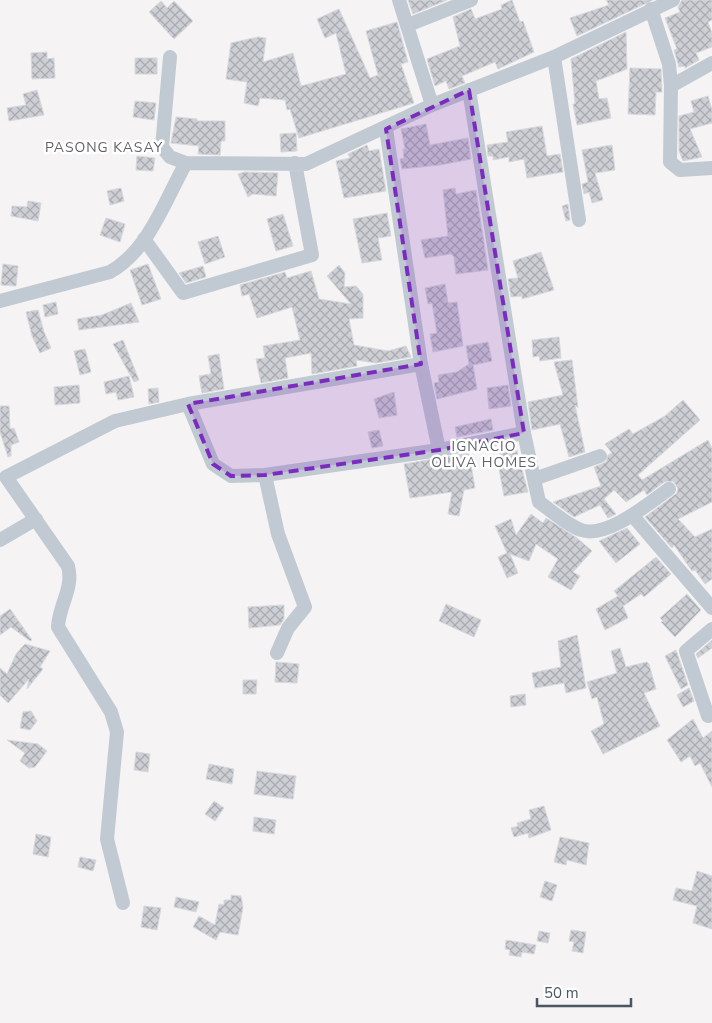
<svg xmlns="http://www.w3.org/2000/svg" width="712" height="1023" font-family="'Nunito Sans',sans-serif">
	<defs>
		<pattern id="building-cross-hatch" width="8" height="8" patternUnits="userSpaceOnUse" patternTransform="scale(1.25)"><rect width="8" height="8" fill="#cdcfd5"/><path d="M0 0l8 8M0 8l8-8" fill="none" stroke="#a8abb0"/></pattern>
	</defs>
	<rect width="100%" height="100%" fill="#f5f3f3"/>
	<path fill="url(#building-cross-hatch)" stroke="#d7d9de" d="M408 0H447L413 14Z
		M512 0 520 22 523 21 534 52 498 69 495 62 462 76 465 83 449 89 446 81 435 86 427 59 460 46 453 17 471 9 475 19 502 9 501 5Z
		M606 0H653L577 36 570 18 609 5Z
		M682 0H712V20L708 22 712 33V47L696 53 699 60 685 68V66L679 67 674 50 677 49 665 18 680 12 678 7Z
		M161 1 167 8 174 1 193 21 174 39 149 12Z
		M339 9 370 78 378 75 366 31 397 22 408 62 401 64 414 103 299 138 290 109 287 110 285 100 260 98 258 106 244 103 247 82 226 79 231 43 258 37 266 38 263 62 293 53 301 86 346 74 336 33 325 38 317 19Z
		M626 32 627 69 596 81 599 99 607 98 611 118 577 125 573 104H575L571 59Z
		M47 52V59L54 58 55 78 32 79 31 53Z
		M135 58H157V74H135Z
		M630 68 661 69 662 92H656L655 115 628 114Z
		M37 90 44 115 9 121 7 108 26 105 23 94Z
		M708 96 712 109V123L690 129 702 157 683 161 679 151V116L694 112 691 101Z
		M135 101 156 103 154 120 133 117Z
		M176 117 197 119V121H225V141H221L220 155 198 154 199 146 171 143Z
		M426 124 430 145 468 138 471 159 440 165 402 169 400 159 404 158 403 149H405L401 129Z
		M542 126 547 156 560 154 563 172 527 178 524 159 509 162V157L493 160V156H488L487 145 508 142 506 132Z
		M296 133 297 151 281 152 280 134Z
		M367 145 369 151 379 149 386 191 344 198 336 161 350 158 348 154Z
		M612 145 615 170 595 173 603 200 592 203 589 192 584 194 582 184 588 182 582 150Z
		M137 156 155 158 153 171 136 170Z
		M244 172 278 173 276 196 253 194 248 197 238 174Z
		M121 188 124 201 110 205 107 191Z
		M455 188 456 194 476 190 488 270 456 274 454 257 451 254 425 258 421 240 448 236 443 190Z
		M28 201 41 203 38 221 11 216 12 206 27 207Z
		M568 204 570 220 566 221 562 206Z
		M387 213 391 236 378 238 382 260 362 263 353 219Z
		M283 214 293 246 276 251 267 219Z
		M106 218 125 224 120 242 100 235Z
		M218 236 225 257 205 264 198 242Z
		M541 252 554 290 522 299V296L511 297 508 279 518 278 513 261Z
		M3 264 18 266 16 286 1 285Z
		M148 264 161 299 142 305 130 270Z
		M339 265 345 273 344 287 356 286 363 294V318L349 319 354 345 388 351 406 346 411 357 376 363 356 360 357 366 312 374 311 353 285 358 288 378 261 383 256 359 265 358 263 346 300 340 292 307 257 318 249 294 242 296 240 285 285 272 287 278 311 271 319 299 351 304 327 276Z
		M203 266 206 277 186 283 179 273Z
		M445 284 448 303 457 302 463 346 433 352 430 334 437 333 432 303 428 304 425 288Z
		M56 302 58 314 45 317 43 305Z
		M131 303 139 322 79 330 77 319 102 315Z
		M38 310 44 332 51 348 40 353 32 336 26 312Z
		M559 337 561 358 540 361 539 356 533 357 532 340Z
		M123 340 139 380 134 382 113 344Z
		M488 342 492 361 473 365 477 389 437 399 434 383 439 382 438 375 457 372 469 364 466 346Z
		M85 349 91 372 80 375 74 351Z
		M219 354 224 389 202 393 199 376 211 374 208 356Z
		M572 360 578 408 575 405 585 452 569 457 560 424 532 430 528 402 563 395 554 362Z
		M129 376 134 397 118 400 116 392 106 394 104 382Z
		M79 385 80 403 55 405 54 387Z
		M508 385 511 406 489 409 487 388Z
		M158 388 159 402 149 404 148 389Z
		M394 392 397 415 379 418 374 399Z
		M683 400 700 420 638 475 642 480 708 440 712 448V502L678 519 695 537 712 529V579L705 584 695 570 692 571 674 545 672 548 645 517 677 493 678 488 673 481 664 482 647 495 644 490 626 502 614 490 604 499 616 514 608 518 600 505 574 517 553 502 601 486 594 467 606 462 608 455 612 453 605 444 629 429 633 434 665 416Z
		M0 406H9L10 429 14 428 19 442 11 445V456L8 457 0 432Z
		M491 419 493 430 457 437 455 427Z
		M379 430 383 446 372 448 368 432Z
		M516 447 528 492 504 496 499 469 503 468 499 450Z
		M469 453 475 488 464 490 459 516 448 514 452 492 410 498 404 464Z
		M531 514 543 523 546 518 577 538 592 551 573 572 580 576 571 590 548 577 558 559 536 544 529 561 510 554 518 573 507 578 498 557 507 553 495 526 511 519 516 535Z
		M627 528 640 544 616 563 599 541Z
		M656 557 671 574 644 597 641 594 623 606 628 618 605 630 596 609 618 596 614 591Z
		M687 594 701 610 675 637 661 622 663 621 660 618Z
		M446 604 481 620 474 637 439 621Z
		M284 605V619L280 625 249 628 248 607Z
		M10 609 32 640 30 641 11 627 0 635V616Z
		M577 635 586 688 566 693 564 683 535 688 532 673 561 667 558 641Z
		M712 640V648L698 658 696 654Z
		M25 644 50 651 40 667 43 669 27 689 29 679 8 703 0 695V668L7 674 16 654Z
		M620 648 626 667 647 662 649 664 656 689 644 693 660 726 603 754 591 731 604 724 597 697 592 699 587 682 617 673 611 651Z
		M676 650 688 685 681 689 665 656Z
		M276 662 299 664 297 683 275 682Z
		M243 680H257L256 694H243Z
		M689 688 694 701 683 707 677 695Z
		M525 694 526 705 511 707 510 696Z
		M31 711 37 721 30 730 20 728 23 712Z
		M693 719 703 738 712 731V787L700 763 695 766 690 756 681 762 667 740Z
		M7 740 38 744 47 751 35 767 29 768 20 761 25 753Z
		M136 752 150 754 148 772 134 770Z
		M209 764 234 769 232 784 206 779Z
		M257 771 296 776 293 799 254 794Z
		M214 801 224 808 215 821 205 814Z
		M544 806 551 830 529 838 528 833 514 837 511 828 518 826 517 823 531 819 529 810Z
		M254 817 276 820 274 834 253 831Z
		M36 834 51 837 48 857 33 854Z
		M560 837 589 843 586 865 567 860 566 865 554 862Z
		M80 857 96 860 93 871 78 867Z
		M697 871 712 876V929L693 923 697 906 673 900 676 888 692 891Z
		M545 881 557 885 552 901 540 897Z
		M231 895 241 896 243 907 238 935 220 932 216 940 193 927 199 916 215 925 219 904 224 905V900H231Z
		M176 897 199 902 196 912 174 907Z
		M144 906 161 908 157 930 141 927Z
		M571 930 586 932 583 953 572 951 574 942 569 941Z
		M539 931 550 933 548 943 537 941Z
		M506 940 536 945 534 954 522 952 521 957 509 955 510 950 505 949Z"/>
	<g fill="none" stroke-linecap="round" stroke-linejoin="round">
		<path stroke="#c1cad2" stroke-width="14" d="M399 0 432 105
			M651 9 669 64 671 86 712 63
			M408 25 471 0
			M170 57 162 147 170 157 186 163
			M554 57 579 220
			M671 86 670 162 680 170 712 168
			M469 90 524 433 539 502C552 511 567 525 581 530 607 539 649 503 669 489
			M386 129 421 364 439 450
			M144 239 183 293 312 255 295 163
			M0 301 110 272C149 250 165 200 186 163L306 164 432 105 554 57 673 0
			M188 404 213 464 231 476 265 475 439 450 524 433
			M265 475 278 534 305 607 288 628 277 653
			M534 479 600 456
			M632 515 712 608
			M0 540 36 519
			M708 716 686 651 712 629
			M123 903 107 839 117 732 111 712 58 627C59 605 74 588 68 566L6 477 115 421 188 404 421 364"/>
	</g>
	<path fill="#7b2cbf" fill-opacity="0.2" stroke="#7b2cbf" stroke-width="4" stroke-dasharray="10 6" stroke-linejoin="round" d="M469 90 524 433 439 450 265 475 231 476 213 464 188 404 421 364 386 129Z"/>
	<g text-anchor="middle" stroke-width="5" stroke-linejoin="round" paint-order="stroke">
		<g font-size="14" letter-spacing="1" fill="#5f6368" stroke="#fff">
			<text x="104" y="152">PASONG KASAY</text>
			<text x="484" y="451">IGNACIO<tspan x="484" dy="16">OLIVA HOMES</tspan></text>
		</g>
	</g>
	<path d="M537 998v8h94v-8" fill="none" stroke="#4a5661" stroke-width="2.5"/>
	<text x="544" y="998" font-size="15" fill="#4a5661" stroke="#ffffff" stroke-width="4" paint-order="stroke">50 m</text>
</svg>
